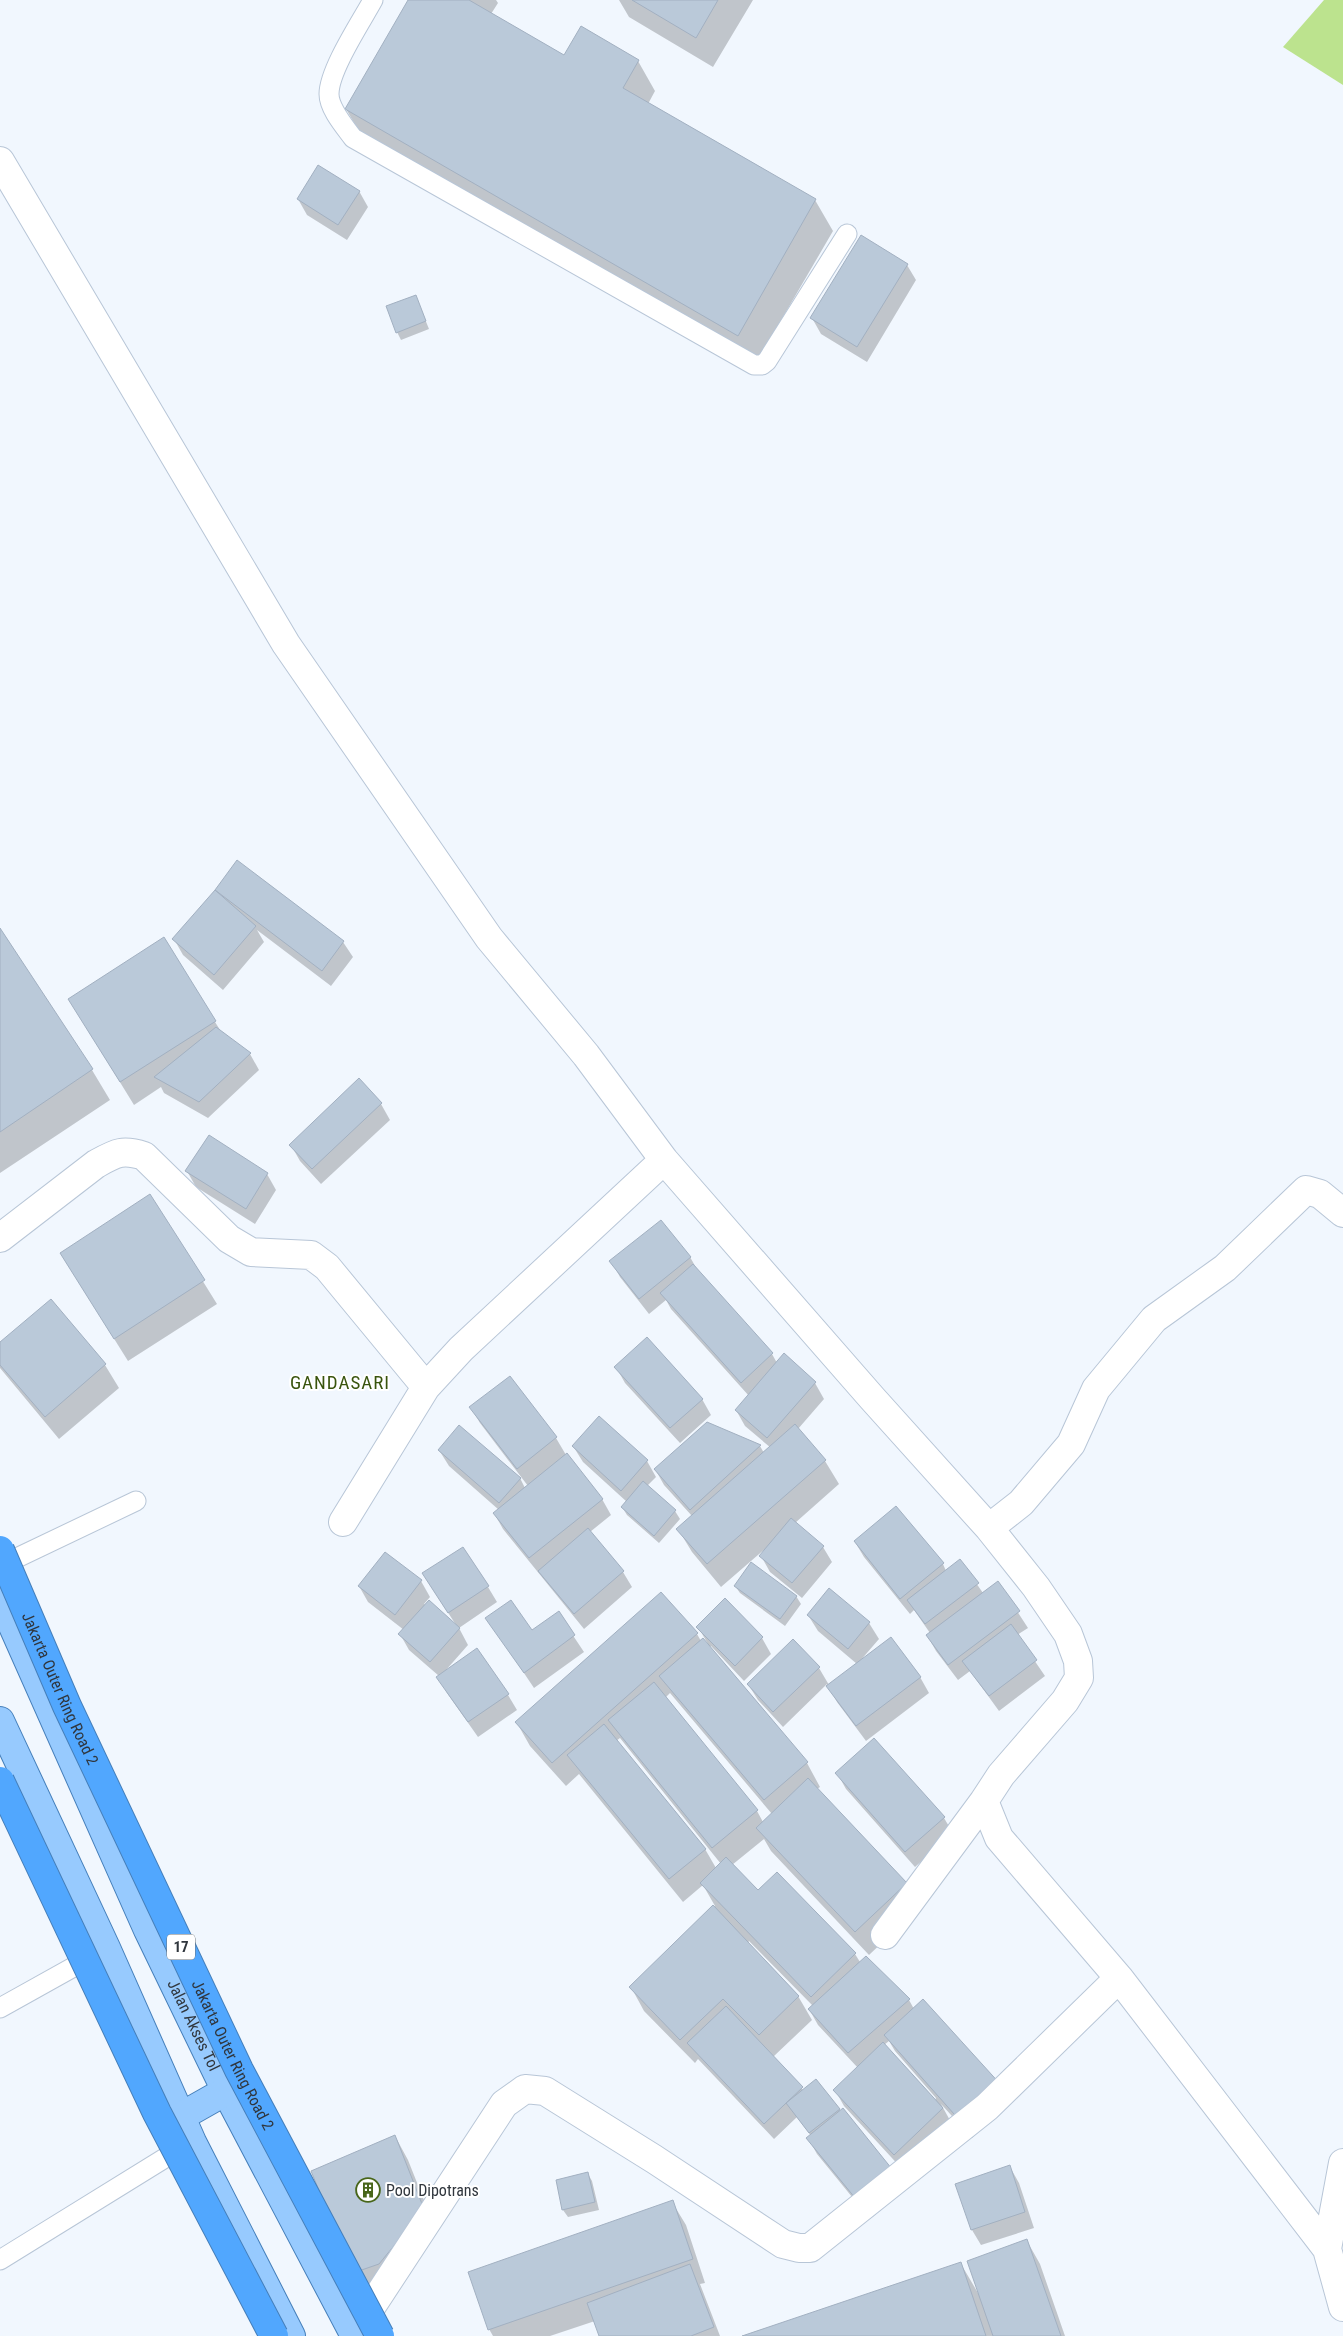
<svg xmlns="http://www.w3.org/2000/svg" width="1343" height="2336" font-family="'Roboto Condensed',sans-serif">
	<rect width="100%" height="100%" fill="#f1f7fe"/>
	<path fill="#bce38e" d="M1324 0H1343V85L1283 47Z"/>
	<path fill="#0003" fill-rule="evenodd" d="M410 0H496L498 3 491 14 565 57 638 61 655 91 648 104 815 200 833 231 755 365 364 140 346 109Z
		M619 0H753L713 67 629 17Z
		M359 191 368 207 347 240 307 215 298 199Z
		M907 265 916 280 867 362 821 334 812 318Z
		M416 297 429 329 401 340 397 332Z
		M237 862 343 942 353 957 331 986 257 930 264 942 223 990 183 955 174 939 215 891Z
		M0 931 92 1070 110 1100 0 1173Z
		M83 1022H215L222 1033 250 1054 259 1070 208 1118 164 1093 161 1087 134 1105Z
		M359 1080 381 1104 390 1120 321 1184 300 1161 291 1145Z
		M187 1171 267 1174 276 1190 255 1224 196 1187Z
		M150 1196 217 1304 128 1361 61 1254Z
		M690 1257 698 1271 772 1354 777 1363 815 1383 824 1399 798 1429 825 1461 839 1484 795 1523 823 1547 832 1562 802 1598 770 1572 761 1556 766 1548 721 1587 692 1552 678 1529 692 1516 664 1485 655 1469 707 1424 760 1446 764 1453 771 1448 745 1426 736 1410 749 1396 671 1309 666 1300 649 1314 620 1277 611 1261Z
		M50 1301 105 1365 119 1388 59 1439 0 1368V1344Z
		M616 1367 702 1399 711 1415 680 1443 625 1383Z
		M509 1377 556 1438 566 1455 602 1499 611 1515 590 1532 623 1572 632 1587 584 1629 503 1529 494 1513 499 1510 449 1466 439 1450 520 1478 525 1488 528 1486 480 1423 471 1408Z
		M573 1446 647 1461 656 1477 647 1486 675 1511 680 1519 659 1543 627 1515 622 1507 627 1502 583 1462Z
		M855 1542 943 1564 946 1571 960 1560 983 1593 998 1582 1028 1628 1017 1635 1045 1676 999 1711 970 1671 958 1680 936 1651 927 1635 930 1633 914 1610 910 1614 864 1557Z
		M421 1581 430 1597 424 1604 456 1625 433 1589 488 1587 497 1602 459 1628 468 1645 446 1670 508 1695 517 1710 478 1737 447 1693 439 1676 409 1650 400 1634 404 1630 368 1602 359 1586Z
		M735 1586 796 1596 801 1604 785 1626 740 1593Z
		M829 1589 869 1623 879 1639 860 1661 920 1677 929 1693 866 1741 837 1702 827 1684 783 1727 758 1700 748 1684 819 1668 829 1685 857 1664 818 1631 808 1615Z
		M725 1600 762 1638 771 1654 744 1681 711 1646 709 1648 807 1763 820 1787 817 1789 906 1884 920 1907 869 1955 771 1851 764 1839 732 1865 758 1892 777 1874 855 1954 860 1962 909 2000 914 2009 1010 2103 972 2138 941 2104 952 2124 903 2170 844 2106 835 2090 858 2068 818 2025 809 2009 813 2006 749 1941 748 1943 798 1996 812 2020 773 2057 804 2091 839 2109 895 2175 904 2191 870 2219 817 2154 808 2138 811 2136 797 2117 774 2139 698 2059 695 2063 644 2011 631 1987 715 1906 703 1885 683 1902 579 1774 566 1786 530 1746 517 1723 697 1634 701 1641 708 1644 698 1627ZM670 1693 772 1814 763 1822 757 1811 665 1698ZM620 1738 721 1864 716 1868 705 1849 616 1741ZM889 2041 895 2051 936 2098 935 2100 884 2045Z
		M558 1613 584 1652 534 1688 487 1618 531 1632Z
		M837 1773 944 1818 953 1833 915 1867 846 1789Z
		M395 2136 408 2160 437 2233 393 2287 367 2296 354 2272Z
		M1010 2167 1019 2183 1034 2228 981 2245 972 2230Z
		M588 2174 592 2181 599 2210 568 2217 563 2210 557 2181Z
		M672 2202 686 2225 705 2283 700 2284 720 2336H601L595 2321 550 2336H493L489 2329Z
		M1027 2241 1040 2264 1065 2336H746L961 2264 978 2293Z"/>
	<path fill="#bac9d9" stroke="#a2b0c1" d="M408 0H469L564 55 581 26 639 60 623 88 816 199 738 336 345 109Z
		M632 0H718L696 38Z
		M318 165 360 191 338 225 297 199Z
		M861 235 908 264 857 347 810 318Z
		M416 295 426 321 396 333 386 306Z
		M237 860 344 941 322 971 215 890Z
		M215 890 256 926 214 975 172 939Z
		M0 928 93 1069 0 1132Z
		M164 937 216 1021 120 1082 68 999Z
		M216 1027 251 1053 199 1102 154 1077Z
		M359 1078 382 1103 312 1169 289 1145Z
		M209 1135 268 1173 246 1209 185 1171Z
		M150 1194 205 1280 114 1339 60 1253Z
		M661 1220 691 1257 639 1299 609 1261Z
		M693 1264 773 1353 741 1383 660 1293Z
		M51 1299 106 1364 45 1417 0 1365V1342Z
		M647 1337 703 1399 670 1428 614 1367Z
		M784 1353 816 1382 767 1438 735 1410Z
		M510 1376 557 1437 517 1469 469 1407Z
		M599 1416 648 1460 621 1491 572 1446Z
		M707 1422 761 1445 690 1510 654 1469Z
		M795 1424 826 1460 707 1564 676 1529Z
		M459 1425 521 1478 499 1503 438 1450Z
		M567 1453 603 1499 529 1558 493 1513Z
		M643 1481 676 1510 654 1536 621 1507Z
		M896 1506 944 1563 900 1599 854 1541Z
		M791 1518 824 1546 792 1583 759 1556Z
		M588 1528 624 1571 574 1614 538 1571Z
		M463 1547 489 1586 448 1613 422 1573Z
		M385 1552 422 1580 395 1615 358 1586Z
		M960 1559 979 1583 925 1624 907 1600Z
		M751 1562 797 1596 780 1619 734 1586Z
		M998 1581 1020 1611 948 1665 926 1635Z
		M829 1588 870 1622 848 1649 807 1615Z
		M661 1592 698 1633 552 1763 515 1722Z
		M725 1598 763 1637 735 1666 696 1627Z
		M429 1600 460 1628 430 1662 398 1634Z
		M511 1600 532 1630 559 1611 575 1635 524 1673 485 1618Z
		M1011 1624 1037 1660 989 1696 962 1661Z
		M891 1637 921 1677 856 1726 826 1686Z
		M703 1638 808 1762 764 1800 659 1676Z
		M793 1639 820 1667 773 1712 747 1684Z
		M477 1648 509 1694 468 1722 436 1677Z
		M654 1682 758 1810 712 1848 608 1720Z
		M604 1724 706 1849 669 1879 567 1755Z
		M874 1738 945 1817 905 1852 835 1773Z
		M808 1778 907 1883 855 1932 756 1828Z
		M726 1857 758 1890 777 1872 856 1953 811 1997 700 1883Z
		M713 1905 799 1996 759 2035 723 1999 680 2040 629 1987Z
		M866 1956 910 1999 848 2053 808 2009Z
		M923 1999 1002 2086 962 2123 884 2035Z
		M726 2006 803 2087 764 2124 687 2043Z
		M883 2042 943 2108 894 2155 833 2090Z
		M816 2079 840 2109 809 2133 786 2103Z
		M843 2108 896 2174 860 2204 806 2138Z
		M395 2135 424 2209 379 2264 353 2273 311 2171Z
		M1010 2165 1025 2212 971 2230 955 2184Z
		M588 2172 595 2202 562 2210 556 2180Z
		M673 2200 693 2259 488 2330 468 2272Z
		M1027 2239 1061 2336H993L967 2261Z
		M961 2262 986 2336H742Z
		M690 2264 714 2327 691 2336H599L587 2303Z"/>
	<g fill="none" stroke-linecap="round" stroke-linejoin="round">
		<g stroke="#b8c6d7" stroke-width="21">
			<path id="service" d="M373 0C361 22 329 70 329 94 329 109 345 127 353 138L754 365H762L767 361 847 234
				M0 1566 136 1501
				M0 2008 95 1955
				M0 2260 186 2145"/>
		</g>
		<g stroke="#b8c6d7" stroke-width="30">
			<path id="minor" d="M0 161 286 644 489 938 586 1055 664 1160 872 1398 989 1528 1036 1587 1068 1634 1078 1661 1079 1678 1065 1701 1001 1775 984 1801 999 1838 1119 1978 1327 2249
				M0 1238 96 1164C116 1153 122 1149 144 1156L229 1239 251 1252 311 1255 327 1267 426 1387
				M343 1522 426 1387 461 1349 664 1160
				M989 1528 1021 1503 1071 1444 1096 1389 1154 1319 1225 1268 1306 1190 1320 1194 1343 1213
				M885 1935 984 1801
				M1343 2163 1327 2249 1343 2307
				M356 2330 504 2104 525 2089 545 2091 654 2159 783 2244 799 2248H810L987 2107 1119 1978"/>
		</g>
		<g stroke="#457fba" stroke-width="30">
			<g id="primary">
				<path id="s1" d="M0 1597 148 1930 226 2091 355 2336"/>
				<path d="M0 1721 106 1948 192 2142 291 2336"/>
				<path d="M180 2117 226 2091"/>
			</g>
		</g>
		<use href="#service" stroke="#fff" stroke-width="19"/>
		<use href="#minor" stroke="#fff" stroke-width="28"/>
		<use href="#primary" stroke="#97cafe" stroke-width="28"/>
		<g stroke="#457fba" stroke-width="30" stroke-linecap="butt">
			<g id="motorway-bridge">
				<path id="s2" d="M0 1550 67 1706 239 2070 380 2336"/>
				<path d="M0 1781 157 2113 274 2336"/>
			</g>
		</g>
		<use href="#motorway-bridge" stroke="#51a7fe" stroke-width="28"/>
	</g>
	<defs>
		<g id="building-ring" transform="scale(1.25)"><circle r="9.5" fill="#fff" stroke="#48661a" stroke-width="1.5"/><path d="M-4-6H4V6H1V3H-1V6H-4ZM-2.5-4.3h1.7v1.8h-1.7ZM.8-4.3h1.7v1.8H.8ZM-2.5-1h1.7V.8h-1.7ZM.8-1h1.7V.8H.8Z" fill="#48661a"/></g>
	</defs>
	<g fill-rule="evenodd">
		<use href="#building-ring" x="368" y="2190"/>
	</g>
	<g text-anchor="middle" stroke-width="4" stroke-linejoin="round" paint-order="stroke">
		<rect fill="#fff" stroke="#6e7277" stroke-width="1" x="167" y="1934.5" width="28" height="25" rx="4"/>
		<g font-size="15" font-weight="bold" fill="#30363d">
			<text x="181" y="1952">17</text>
		</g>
		<g font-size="16" fill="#30363d" stroke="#fff">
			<text dy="6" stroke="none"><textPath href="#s2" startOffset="151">Jakarta Outer Ring Road 2</textPath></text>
			<text dy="6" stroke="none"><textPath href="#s1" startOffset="470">Jalan Akses Tol</textPath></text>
			<text dy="6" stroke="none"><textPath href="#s2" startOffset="556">Jakarta Outer Ring Road 2</textPath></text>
		</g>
		<g font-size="16" fill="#30363d" stroke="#fff" text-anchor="start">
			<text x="386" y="2196">Pool Dipotrans</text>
		</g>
		<g font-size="19" letter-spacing="1" fill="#39540d" stroke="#fff">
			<text x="340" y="1389">GANDASARI</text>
		</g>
	</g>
</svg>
